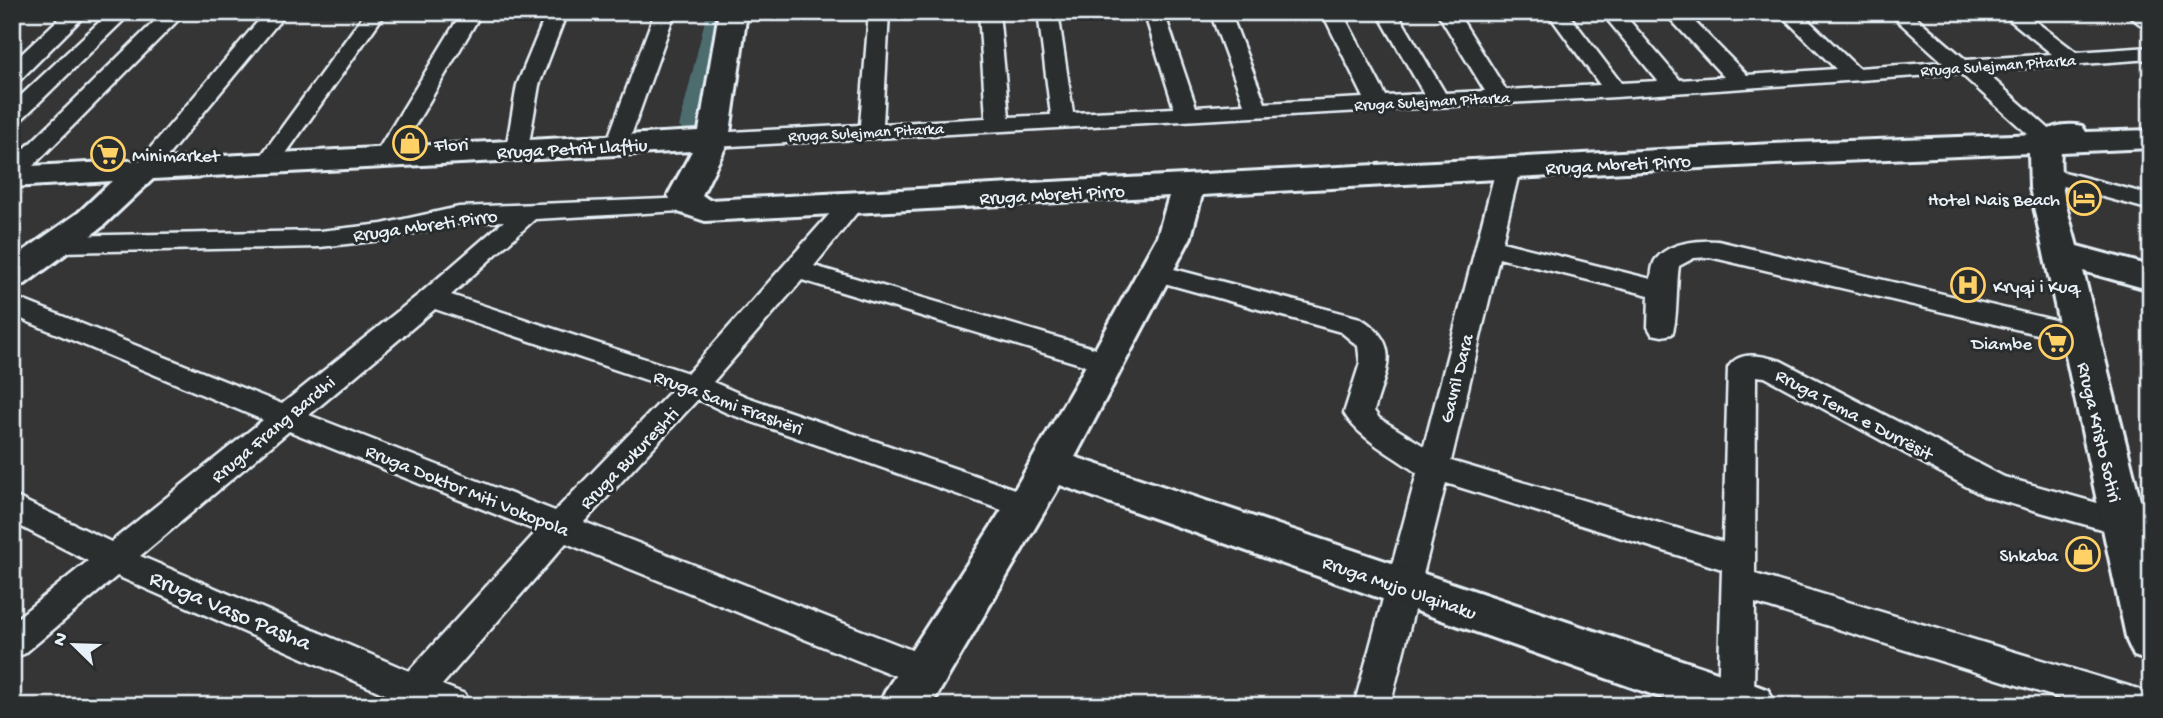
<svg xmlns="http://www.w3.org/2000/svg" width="2163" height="718" font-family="'Gochi Hand',sans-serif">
	<rect width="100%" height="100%" fill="#363536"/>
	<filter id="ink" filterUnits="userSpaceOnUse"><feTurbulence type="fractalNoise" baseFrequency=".0143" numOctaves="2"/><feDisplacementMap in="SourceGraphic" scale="14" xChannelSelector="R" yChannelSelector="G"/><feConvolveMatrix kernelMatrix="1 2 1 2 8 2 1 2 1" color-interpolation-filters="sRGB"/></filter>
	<g filter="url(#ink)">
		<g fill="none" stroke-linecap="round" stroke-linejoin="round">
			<path fill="#4d6c6e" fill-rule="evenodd" d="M707 12H725L699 127 689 133 679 127Z"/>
			<g stroke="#e8f1f8" stroke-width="5">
				<path id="street" d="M66 12H88L20 80 12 81V63Z
					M110 12H132L20 121 12 123V104Z
					M164 12H186L20 179 12 181V161Z
					M266 12H287L151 176H135L131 171 135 166Z
					M366 12H386L275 169H259L255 164Z
					M462 12H482L393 163H377L373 158Z
					M547 12H567L539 85 528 149 525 154H509L506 149 517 85Z
					M655 12H675L628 144 625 149H609L606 144Z
					M869 12H889L883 124 986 118 979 12H999L1009 117 1051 115 1038 12H1058L1073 113 1174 108 1144 12H1164L1196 107 1244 104 1210 12H1230L1265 103 1364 98 1322 12H1342L1386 96 1424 94 1377 12H1397L1445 93 1485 91 1437 12H1457L1506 90 1600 85 1547 12H1567L1621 83 1658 81 1601 12H1622L1680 80 1724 77 1664 12H1685L1747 75 1836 69 1778 12H1800L1858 68 1943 62 1888 12H1910L1966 60 2052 54 2000 12H2023L2076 52 2151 47V59L1984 71 2057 136 2060 141 2057 146H2041L1960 73 1616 97 713 147 705 145 702 140 705 135 713 133 860 125Z
					M2124 12H2148L2151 14V29L2144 27Z
					M1508 162 1516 164 1520 169 1502 242 1651 279C1652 272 1652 262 1658 257 1671 242 1699 240 1718 241L2079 326 2089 328 2093 335 2089 342 2079 344 1710 257 1694 258 1679 266C1676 283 1678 322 1672 334L1662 336 1652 334 1648 327 1649 295 1499 258 1451 461 1723 542 1728 368C1739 349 1763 356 1781 361L2004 477 2133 513 2138 522 2133 531 2122 535 1984 496 1765 377 1756 376 1755 574 2138 689 2151 694V706H2084L1755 603 1754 701 1752 706H1720L1718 701 1722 569 1446 483 1390 706H1354L1417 473C1393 455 1358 438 1344 413L1360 363 1358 346 1341 332 1146 278 1142 272 1146 266 1155 264 1360 318C1404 345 1385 371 1374 411L1379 418 1424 446 1496 169 1500 164Z
					M2045 167 2151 195V210L2037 179 2033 174 2037 169Z
					M690 198 699 200 702 205 699 210 535 219 451 295 688 373 842 200 851 198 860 200 863 205 814 266 1117 355 1121 362 1117 369 1107 372 802 280 713 382 747 397 1038 497 1043 506 1038 515 1027 519 1016 515 727 413 698 399 584 522 937 660 942 671 937 682 924 687 911 682 566 543 442 685 465 694 470 706H382L387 695 117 576 24 654 12 658V622L88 561 12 522V495L111 542 263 420 12 315V296L282 404 422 292 504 221 459 223 382 240 320 247 58 252 49 250 45 244 49 238 58 236 320 231 382 224 459 207ZM435 309 673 389 555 511 309 415ZM289 431 537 531 409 671 140 556Z"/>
			</g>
			<g stroke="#e8f1f8" stroke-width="6">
				<path id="secondary" d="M719 12H747L729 140 702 195 709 200 1794 143 2040 134C2052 126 2067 123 2082 126L2086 132 2151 130V148L2061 152C2058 184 2069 216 2077 246L2151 266V290L2083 271 2151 544V662L2134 656 2127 641 2030 188 2029 153 1794 163 1202 195 1191 237 1075 457 1750 683 1768 690 1775 706H1685L1060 485 931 706H879L886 690 1012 494 1088 362 1157 237 1169 196 705 221 678 212 668 195 692 151 153 179 102 227 25 284 12 288V259L78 213 112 181 12 187V167L699 131Z"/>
			</g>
			<use href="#street" fill="#2a2d2e" fill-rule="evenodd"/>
			<use href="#secondary" fill="#2a2d2e" fill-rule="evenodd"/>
		</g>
	</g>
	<defs>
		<g id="shop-ring" transform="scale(1.75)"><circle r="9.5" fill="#2a2d2e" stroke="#ffd166" stroke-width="1.5"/><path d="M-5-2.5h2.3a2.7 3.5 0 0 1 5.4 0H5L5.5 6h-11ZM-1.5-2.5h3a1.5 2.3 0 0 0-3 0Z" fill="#ffd166"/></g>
		<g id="supermarket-ring" transform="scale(1.75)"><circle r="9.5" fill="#2a2d2e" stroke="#ffd166" stroke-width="1.5"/><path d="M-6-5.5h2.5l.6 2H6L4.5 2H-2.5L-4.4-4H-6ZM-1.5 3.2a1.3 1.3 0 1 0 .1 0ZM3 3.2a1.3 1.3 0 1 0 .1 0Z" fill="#ffd166"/></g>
		<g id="hotel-ring" transform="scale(1.75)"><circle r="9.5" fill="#2a2d2e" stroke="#ffd166" stroke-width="1.5"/><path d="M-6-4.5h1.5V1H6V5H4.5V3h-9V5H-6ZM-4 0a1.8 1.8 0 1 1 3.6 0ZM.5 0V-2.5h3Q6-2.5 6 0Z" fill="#ffd166"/></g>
		<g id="hospital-ring" transform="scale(1.75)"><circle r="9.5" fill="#2a2d2e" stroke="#ffd166" stroke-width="1.5"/><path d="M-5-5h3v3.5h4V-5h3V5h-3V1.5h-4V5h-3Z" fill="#ffd166"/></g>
	</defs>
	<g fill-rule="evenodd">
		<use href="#shop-ring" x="410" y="143"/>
		<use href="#supermarket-ring" x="108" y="154"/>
		<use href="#hotel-ring" x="2084" y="198"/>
		<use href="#hospital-ring" x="1968" y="285"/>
		<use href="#supermarket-ring" x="2056" y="342"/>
		<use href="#shop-ring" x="2083" y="554"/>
	</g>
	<g text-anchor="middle" stroke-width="6" stroke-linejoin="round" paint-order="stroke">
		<g font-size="16" fill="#e8f1f8" stroke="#2a2d2e">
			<text transform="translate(1998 64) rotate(-4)" y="6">Rruga Sulejman Pitarka</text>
			<text transform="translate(1432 100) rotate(-3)" y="6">Rruga Sulejman Pitarka</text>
			<text transform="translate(866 131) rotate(-3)" y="6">Rruga Sulejman Pitarka</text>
		</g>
		<g font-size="19" fill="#e8f1f8" stroke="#2a2d2e" text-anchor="start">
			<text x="434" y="150">Flori</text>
			<text x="132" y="161">Minimarket</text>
			<text x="2060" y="205" text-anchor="end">Hotel Nais Beach</text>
			<text x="1993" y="292">Kryqi i Kuq</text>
			<text x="2032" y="349" text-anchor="end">Diambe</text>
			<text x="2058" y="561" text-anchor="end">Shkaba</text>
		</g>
		<g font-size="19" fill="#e8f1f8" stroke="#2a2d2e">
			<text transform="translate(572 147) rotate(-3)" y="7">Rruga Petrit Llaftiu</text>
			<text transform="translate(1618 163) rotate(-3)" y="7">Rruga Mbreti Pirro</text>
			<text transform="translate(1052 193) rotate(-3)" y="7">Rruga Mbreti Pirro</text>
			<text transform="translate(425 224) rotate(-8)" y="7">Rruga Mbreti Pirro</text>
			<text transform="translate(1455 378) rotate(-76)" y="7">Gavril Dara</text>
			<text transform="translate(729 401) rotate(20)" y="7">Rruga Sami Frashëri</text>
			<text transform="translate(1855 413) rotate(28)" y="7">Rruga Tema e Durrësit</text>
			<text transform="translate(272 428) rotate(-40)" y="7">Rruga Frang Bardhi</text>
			<text transform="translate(2101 432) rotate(77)" y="7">Rruga Kristo Sotiri</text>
			<text transform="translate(628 457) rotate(-46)" y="7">Rruga Bukureshti</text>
			<text transform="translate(468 489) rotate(22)" y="7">Rruga Doktor Miti Vokopola</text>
			<text transform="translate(1400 586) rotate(19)" y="7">Rruga Mujo Ulqinaku</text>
		</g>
		<g font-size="23" fill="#e8f1f8" stroke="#2a2d2e">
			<text transform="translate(231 609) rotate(23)" y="8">Rruga Vaso Pasha</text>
		</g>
	</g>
	<rect width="2163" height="718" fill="none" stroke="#2a2d2e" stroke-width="42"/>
	<rect x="21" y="21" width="2121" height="676" fill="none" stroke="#e8f1f8" stroke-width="2.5" filter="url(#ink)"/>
	<g transform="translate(74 645) rotate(293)" stroke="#2a2d2e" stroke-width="5" paint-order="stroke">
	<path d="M0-5L12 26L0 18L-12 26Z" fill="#e8f1f8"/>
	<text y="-10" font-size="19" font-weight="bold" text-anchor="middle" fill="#e8f1f8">N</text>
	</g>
</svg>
